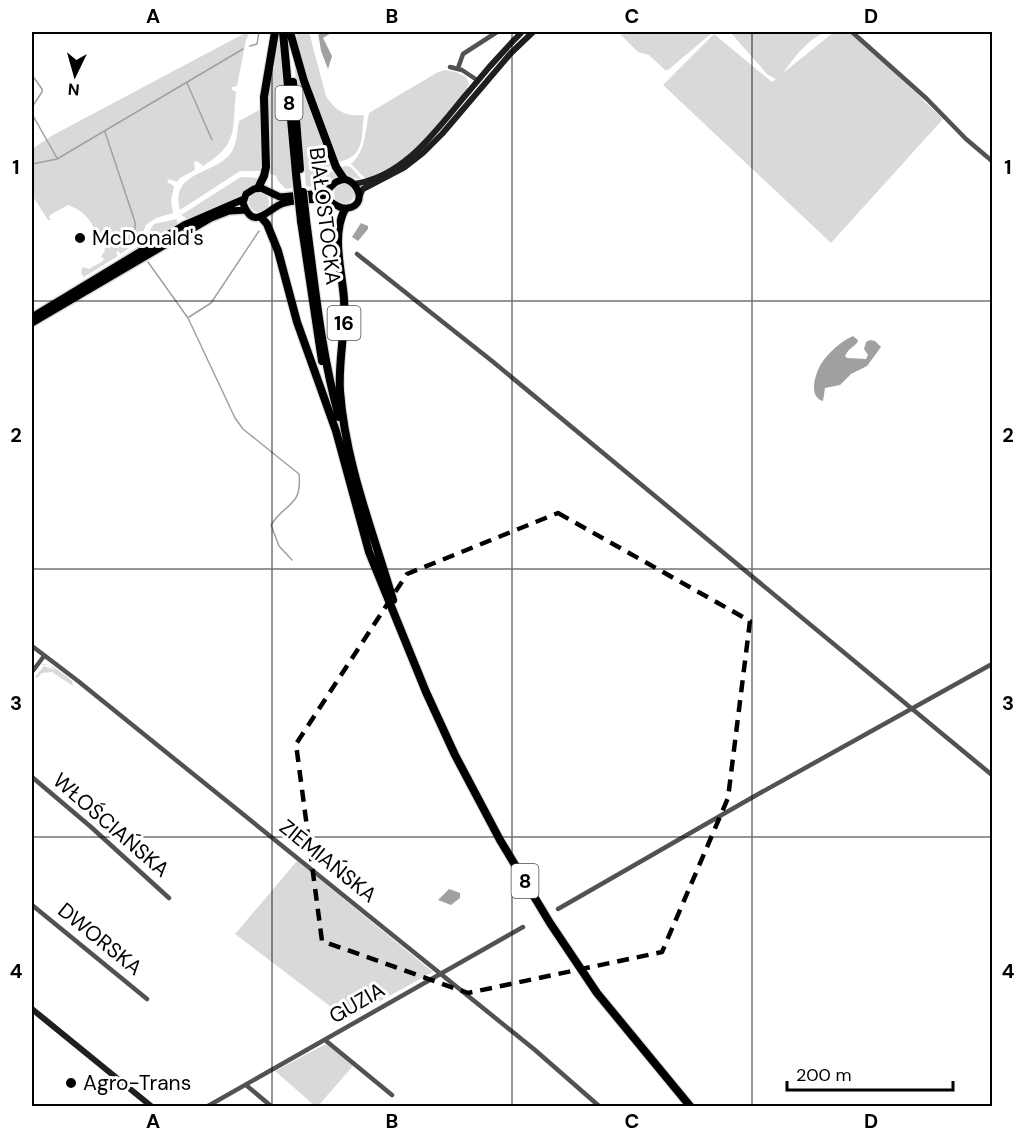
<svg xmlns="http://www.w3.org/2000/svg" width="1024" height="1138" font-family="'DM Sans',sans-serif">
	<rect width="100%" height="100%" fill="#fff"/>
	<path fill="#d9d9d9" d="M247 32H250L246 40 237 86 232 87V90L236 92C232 130 239 144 203 166L197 161 194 162 195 170 180 178 177 182 169 179 167 182 174 186 171 201 173 213 156 218 150 222 146 225 140 239 121 254 118 251 116 253 118 256 84 277 81 273 82 268 84 267 89 269 103 261 104 259 101 257 105 250 104 245C93 227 89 212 68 205L50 215 49 217 51 220H48L32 195V149L53 135Z
		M279 32H281L293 188 286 189 278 181 276 176 269 173 268 104 270 76Z
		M296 32H309L326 96C335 111 346 117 364 115 361 138 365 158 337 162 323 124 301 72 296 32Z
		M618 32H713L668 70H665L649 55 638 52Z
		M730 32H827C809 37 793 59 783 73L834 32H852L943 119 831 243 663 85 714 34 772 82 776 79 768 75Z
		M294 60 331 165 323 171 319 184 313 187 306 186Z
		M446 70 456 72 466 77 469 83 466 91C447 113 430 138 407 157 395 166 380 172 366 179L351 164C366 151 365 131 369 113L438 72Z
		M261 109 262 171H240L180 210C169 171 215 175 231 153 237 144 237 131 239 121Z
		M345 166 351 167 362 180 343 174 339 168Z
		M333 171 338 178 323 190 317 191 324 183 326 174Z
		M241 177 261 178 255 185 247 188 238 199 189 220 181 215Z
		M334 194a10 10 0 1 1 20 0a10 10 0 1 1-20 0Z
		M249 202a10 10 0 1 1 20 0a10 10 0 1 1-20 0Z
		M177 219V226L124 259 122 257 141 244 154 224Z
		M43 664C53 664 64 675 72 681L73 686 52 672 42 673 37 678 35 677 44 666 55 670 49 665H41Z
		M297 861 433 972 347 1019 235 934Z
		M326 1044 353 1066 318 1106H315L275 1071Z"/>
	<path fill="#a0a0a0" d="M318 32H333L323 38 332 56 328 69 321 51Z
		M361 223 368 226V229L358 241 352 237Z
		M853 336 858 340 857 343 848 351 845 356 847 358 866 359 868 355 864 349 866 342 870 340 875 341 881 347 867 366 851 374 840 385 825 388 823 401C808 397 815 374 821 364 828 353 841 341 853 336Z
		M449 889 460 893V898L451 905 438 900Z"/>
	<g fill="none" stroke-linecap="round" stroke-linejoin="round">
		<path stroke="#a0a0a0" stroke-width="1.5" d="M250 46 257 44 259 32
			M32 75 42 89V92L32 107
			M187 83 212 140
			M32 114 57 158
			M105 132 135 222V240
			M32 164 57 159 243 49
			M148 262 188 318 235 418 243 429 299 474C302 508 286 501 271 525L279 546 292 560
			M189 317 211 303 259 231"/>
		<g stroke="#dbdbdb" stroke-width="10">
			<path id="primary" d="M344 179C359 182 367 205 348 208 337 210 332 199 322 199 309 200 296 200 284 203 270 206 254 234 243 203L246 194 254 189 261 188 280 197 324 193 336 182Z
				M32 317 184 225 244 199
				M32 323 211 218 229 211 246 210"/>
		</g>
		<g stroke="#dbdbdb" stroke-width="10">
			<path id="highway" d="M283 32 296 174
				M290 32 304 81 336 167 344 179
				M293 82 300 169
				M258 188 264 176 266 167 264 97 275 32
				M345 209C331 236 342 270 344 299 346 330 338 361 340 391 345 462 373 532 393 600
				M261 217 267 224 278 251 297 322 336 431 369 552 426 692 455 755 500 840 550 923 597 993 690 1106
				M306 220C315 286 321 353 339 417
				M301 221 322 361"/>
		</g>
		<path stroke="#525252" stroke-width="4.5" d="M852 32 927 99 966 139 992 161
			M450 67 462 70 477 80
			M458 68 463 54 497 32
			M357 254 492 361 992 775
			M32 646 78 681 535 1050 599 1106
			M32 672 44 656
			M32 777 91 827 169 898
			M32 905 147 999
			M558 909 753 797 992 664
			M325 1040 392 1095
			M246 1085 271 1106
			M208 1106 523 927"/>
		<path stroke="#1f1f1f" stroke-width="6" d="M354 184C407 176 438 127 470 90 486 70 504 50 522 32
			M360 195 363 189 405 167 423 153 442 134 511 53 533 32
			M32 1009 151 1106"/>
		<use href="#primary" stroke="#000" stroke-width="7"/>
		<use href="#highway" stroke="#000" stroke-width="8"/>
		<g stroke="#dbdbdb" stroke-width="10" stroke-linecap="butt">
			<path id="highway-bridge" d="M296 174 301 221
				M303 192 306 220"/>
		</g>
		<use href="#highway-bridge" stroke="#000" stroke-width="8"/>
	</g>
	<path fill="none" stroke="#000" stroke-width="4.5" stroke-dasharray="12 8" stroke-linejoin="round" d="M558 513 750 621 728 798 662 952 468 993 322 941 296 744 407 574Z"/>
	<path fill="none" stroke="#000" stroke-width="1.5" stroke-opacity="0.55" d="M272 32V1106M512 32V1106M752 32V1106M32 301H992M32 569H992M32 837H992"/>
	<g fill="#000" stroke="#fff" stroke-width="2">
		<circle cx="80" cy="238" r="6"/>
		<circle cx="71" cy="1083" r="6"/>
	</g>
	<g text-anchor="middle" stroke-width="6" stroke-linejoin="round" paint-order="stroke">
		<g fill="#fff" stroke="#4c4c4c" stroke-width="1.5">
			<rect x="275.5" y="86" width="27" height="34" rx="4.5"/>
			<rect x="327.5" y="306" width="33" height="34" rx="4.5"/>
			<rect x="511.5" y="864" width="27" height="34" rx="4.5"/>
		</g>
		<g font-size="20" font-weight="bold" fill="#000">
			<text x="289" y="110">8</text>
			<text x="344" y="330">16</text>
			<text x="525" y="888">8</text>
		</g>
		<g font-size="21" fill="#000" stroke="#fff">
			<text transform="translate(325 216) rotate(83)" y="7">BIAŁOSTOCKA</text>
			<text transform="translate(111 825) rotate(41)" y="7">WŁOŚCIAŃSKA</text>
			<text transform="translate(328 861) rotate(39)" y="7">ZIEMIAŃSKA</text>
			<text transform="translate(100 939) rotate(39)" y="7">DWORSKA</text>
			<text transform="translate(357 1003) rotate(-30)" y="7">GUZIA</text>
		</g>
		<g font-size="21" fill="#000" stroke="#fff" text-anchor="start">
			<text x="92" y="245">McDonald's</text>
			<text x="83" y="1090">Agro-Trans</text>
		</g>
	</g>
	<rect width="1024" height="1138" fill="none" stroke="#ffffff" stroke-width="66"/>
	<g transform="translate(75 75) rotate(185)" stroke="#ffffff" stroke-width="4.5" paint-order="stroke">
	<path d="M0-4.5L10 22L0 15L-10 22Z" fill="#000000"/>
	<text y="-9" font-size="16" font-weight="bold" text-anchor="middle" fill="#000000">N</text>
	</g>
	<path d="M787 1081v9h166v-9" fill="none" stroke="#000000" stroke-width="3"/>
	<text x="796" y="1081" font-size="18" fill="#000000" stroke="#ffffff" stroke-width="4.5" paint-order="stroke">200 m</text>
	<rect x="33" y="33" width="958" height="1072" fill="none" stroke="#000" stroke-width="2"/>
	<g font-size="20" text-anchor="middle" font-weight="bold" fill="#000">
		<text x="153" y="23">A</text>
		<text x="392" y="23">B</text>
		<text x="632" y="23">C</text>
		<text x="871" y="23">D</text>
		<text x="16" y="174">1</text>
		<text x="1008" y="174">1</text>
		<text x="16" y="442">2</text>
		<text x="1008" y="442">2</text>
		<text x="16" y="710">3</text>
		<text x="1008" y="710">3</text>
		<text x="16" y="978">4</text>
		<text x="1008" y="978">4</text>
		<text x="153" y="1128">A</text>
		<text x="392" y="1128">B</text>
		<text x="632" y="1128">C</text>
		<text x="871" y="1128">D</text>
	</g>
</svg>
